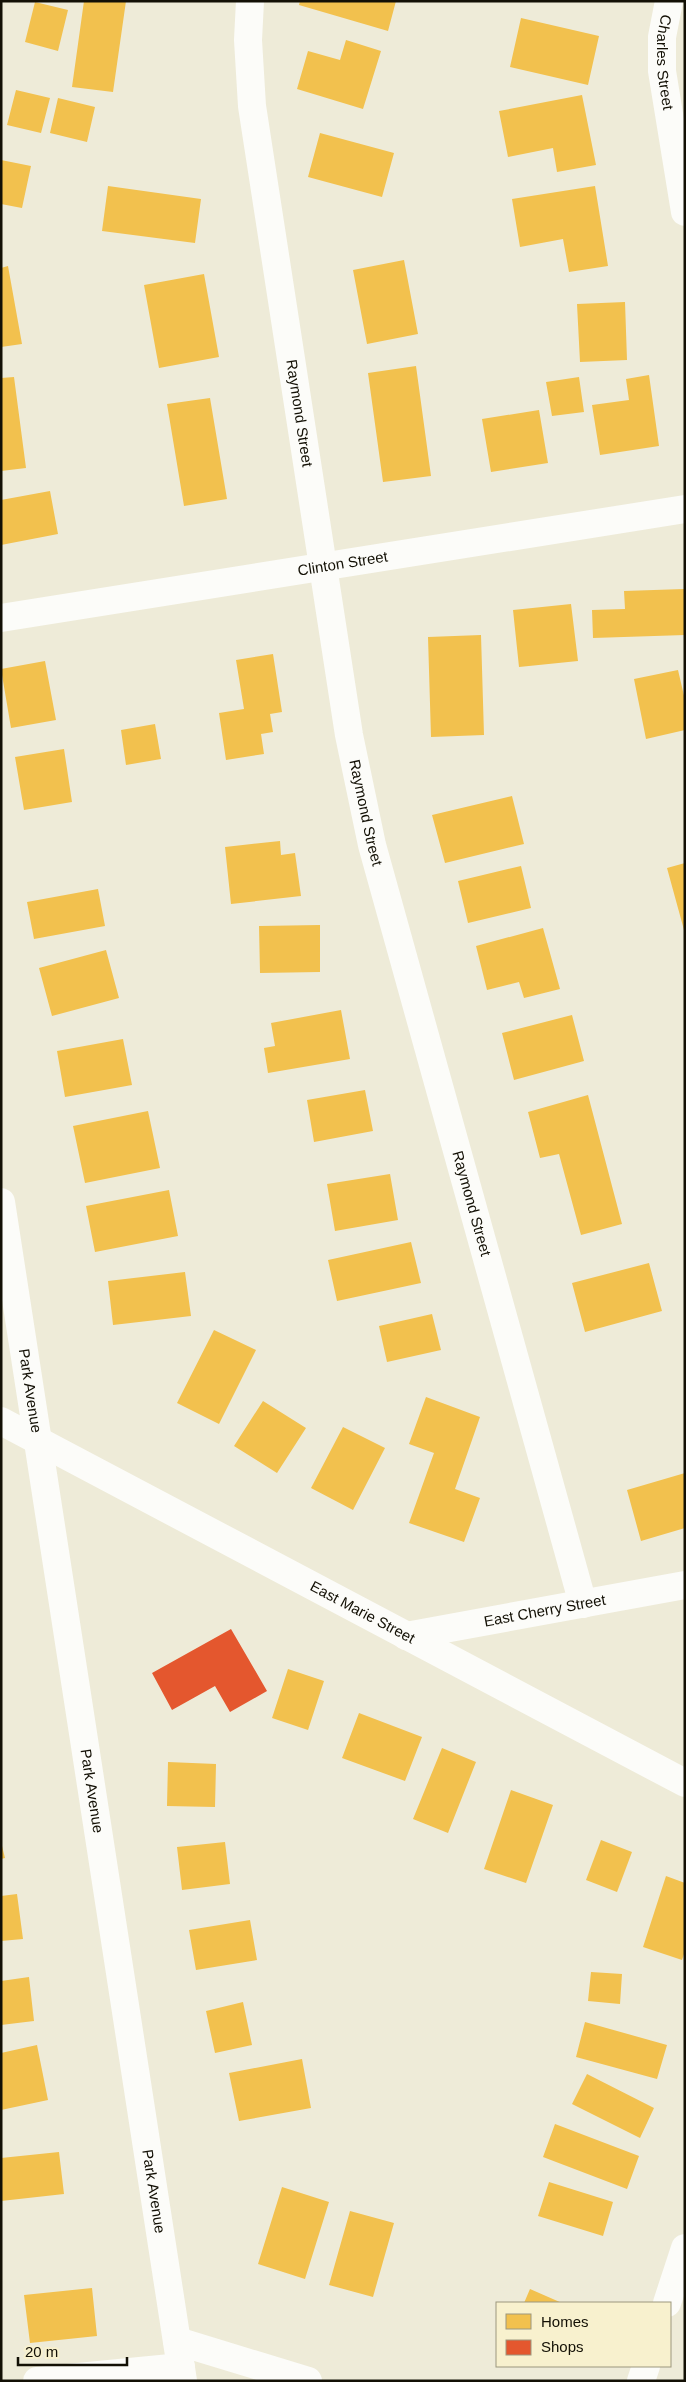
<svg xmlns="http://www.w3.org/2000/svg" width="686" height="2382" font-family="Helvetica,sans-serif">
	<rect width="100%" height="100%" fill="#eeebd8"/>
	<path fill="#f2c14e" d="M84 1H126L113 92 72 87Z
		M300 1H396L388 31 299 5Z
		M35 2 68 10 58 51 25 42Z
		M521 18 599 36 588 85 510 67Z
		M346 40 381 51 363 109 297 89 308 51 340 60Z
		M16 90 50 98 41 133 7 125Z
		M582 95 596 165 557 172 553 148 508 157 499 111Z
		M58 98 95 107 87 142 50 133Z
		M320 133 394 153 382 197 308 177Z
		M1 160 31 166 22 208 1 204Z
		M108 186 201 199 195 243 102 231Z
		M595 186 608 266 569 272 563 239 520 247 512 199Z
		M404 260 418 334 367 344 353 270Z
		M8 266 22 344 1 347V268Z
		M204 274 219 357 159 368 144 285Z
		M625 302 627 360 580 362 577 304Z
		M416 366 431 476 383 482 368 373Z
		M649 375 659 446 600 455 592 405 629 400 626 379Z
		M14 377 26 468 1 471V378Z
		M579 377 584 412 552 416 546 382Z
		M210 398 227 499 184 506 167 404Z
		M539 410 548 463 491 472 482 419Z
		M50 491 58 534 1 545V500Z
		M684 589 685 635 593 638 592 610 625 609 624 591Z
		M571 604 578 661 519 667 513 610Z
		M481 635 484 735 431 737 428 637Z
		M273 654 282 712 270 714 273 732 261 734 264 754 226 760 219 713 244 709 236 660Z
		M45 661 56 720 11 728 1 669Z
		M678 670 685 700V730L646 739 634 679Z
		M155 724 161 759 126 765 121 730Z
		M64 749 72 802 24 810 15 757Z
		M512 796 524 844 445 863 432 815Z
		M280 841 281 855 295 853 301 896 231 904 225 847Z
		M685 863V930H684L667 868Z
		M521 866 531 908 468 923 458 881Z
		M98 889 105 926 34 939 27 902Z
		M320 925V972L260 973 259 926Z
		M543 928 560 989 524 998 519 982 487 990 476 946Z
		M106 950 119 998 52 1016 39 968Z
		M341 1010 350 1059 268 1073 264 1048 275 1046 271 1023Z
		M572 1015 584 1061 514 1080 502 1033Z
		M123 1039 132 1085 65 1097 57 1051Z
		M365 1090 373 1131 314 1142 307 1100Z
		M588 1095 622 1224 581 1235 559 1154 540 1158 528 1112Z
		M148 1111 160 1168 85 1183 73 1126Z
		M390 1174 398 1220 335 1231 327 1184Z
		M169 1190 178 1236 95 1252 86 1206Z
		M411 1242 421 1283 337 1301 328 1260Z
		M649 1263 662 1311 585 1332 572 1283Z
		M185 1272 191 1316 113 1325 108 1281Z
		M432 1314 441 1350 387 1362 379 1326Z
		M214 1330 256 1350 219 1424 177 1403Z
		M426 1397 480 1417 455 1489 480 1498 464 1542 409 1523 434 1453 409 1444Z
		M263 1401 306 1428 277 1473 234 1446Z
		M343 1427 385 1448 353 1510 311 1488Z
		M685 1473V1528L641 1541 627 1490Z
		M288 1669 324 1681 308 1730 272 1718Z
		M359 1713 422 1737 405 1781 342 1758Z
		M442 1748 476 1762 448 1833 413 1819Z
		M168 1762 216 1764 215 1807 167 1806Z
		M511 1790 553 1805 526 1883 484 1869Z
		M601 1840 632 1852 617 1892 586 1880Z
		M1 1842 5 1858 1 1859Z
		M225 1842 230 1884 182 1890 177 1847Z
		M666 1876 685 1883V1951L682 1960 643 1947Z
		M17 1894 23 1939 1 1941V1896Z
		M250 1920 257 1960 196 1970 189 1930Z
		M591 1972 622 1974 620 2004 588 2001Z
		M29 1977 34 2021 1 2025V1981Z
		M243 2002 252 2045 215 2053 206 2011Z
		M585 2022 667 2045 657 2079 576 2057Z
		M37 2045 48 2100 1 2110V2053Z
		M302 2059 311 2108 239 2121 229 2073Z
		M587 2074 654 2108 640 2138 572 2104Z
		M555 2124 639 2156 627 2189 543 2157Z
		M59 2152 64 2194 1 2201V2158Z
		M549 2182 613 2202 603 2236 538 2216Z
		M282 2187 329 2202 305 2279 258 2264Z
		M350 2211 394 2223 373 2297 329 2285Z
		M92 2288 97 2336 30 2343 24 2295Z
		M530 2289 562 2303H524Z"/>
	<path fill="#e4572e" d="M231 1629 267 1691 230 1712 215 1686 172 1710 152 1673Z"/>
	<g fill="none" stroke-linecap="round" stroke-linejoin="round">
		<g stroke="#fcfcf9" stroke-width="28">
			<path id="s1" d="M250 1 248 40 252 106 349 735 372 845 583 1604"/>
			<path id="s2" d="M669 1 662 37V71L685 212"/>
			<path id="s3" d="M1 618 685 509"/>
			<path id="s4" d="M1 1202 183 2381"/>
			<path id="s5" d="M406 1636 685 1585"/>
			<path d="M667 2303 685 2248"/>
			<path d="M177 2341 308 2381"/>
			<path d="M37 2381 181 2367"/>
			<path d="M641 2381 646 2366"/>
		</g>
		<path stroke="#fcfcf9" stroke-width="28" id="s6" d="M1 1421 685 1783"/>
	</g>
	<g text-anchor="middle" stroke-width="5" stroke-linejoin="round" paint-order="stroke">
		<g font-size="15" fill="#131005" stroke="#f8f1ce">
			<text dy="5" stroke="none"><textPath href="#s2" startOffset="62">Charles Street</textPath></text>
			<text dy="5" stroke="none"><textPath href="#s1" startOffset="416">Raymond Street</textPath></text>
			<text dy="5" stroke="none"><textPath href="#s3" startOffset="346">Clinton Street</textPath></text>
			<text dy="5" stroke="none"><textPath href="#s1" startOffset="821">Raymond Street</textPath></text>
			<text dy="5" stroke="none"><textPath href="#s1" startOffset="1226">Raymond Street</textPath></text>
			<text dy="5" stroke="none"><textPath href="#s4" startOffset="191">Park Avenue</textPath></text>
			<text dy="5" stroke="none"><textPath href="#s5" startOffset="141">East Cherry Street</textPath></text>
			<text dy="5" stroke="none"><textPath href="#s6" startOffset="409">East Marie Street</textPath></text>
			<text dy="5" stroke="none"><textPath href="#s4" startOffset="596">Park Avenue</textPath></text>
			<text dy="5" stroke="none"><textPath href="#s4" startOffset="1001">Park Avenue</textPath></text>
		</g>
	</g>
	<rect width="686" height="2382" fill="none" stroke="#131005" stroke-width="5"/>
	<rect x="496" y="2302" width="175" height="65" fill="#f8f1ce" stroke="#9c977e"/>
	<rect x="506" y="2314" width="25" height="15" fill="#f2c14e" stroke="#9c977e"/>
	<text x="541" y="2327" font-size="15" fill="#131005">Homes</text>
	<rect x="506" y="2340" width="25" height="15" fill="#e4572e" stroke="#9c977e"/>
	<text x="541" y="2352" font-size="15" fill="#131005">Shops</text>
	<path d="M18 2357v8h109v-8" fill="none" stroke="#131005" stroke-width="2.5"/>
	<text x="25" y="2357" font-size="15" fill="#131005" stroke="#f8f1ce" stroke-width="4" paint-order="stroke">20 m</text>
</svg>
